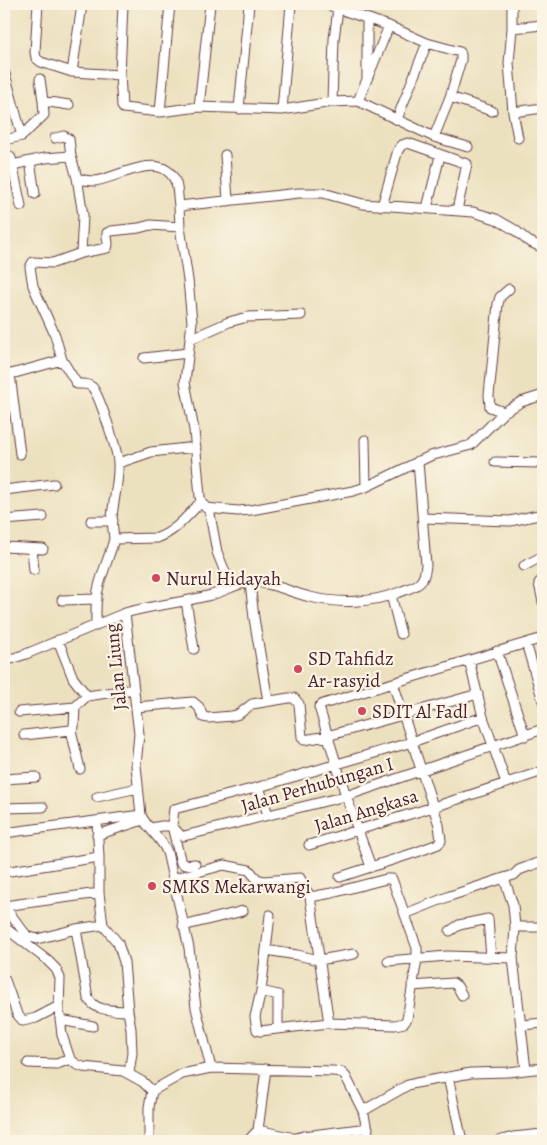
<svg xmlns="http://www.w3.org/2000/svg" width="547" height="1145" font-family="Alegreya,serif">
	<rect width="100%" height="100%" fill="#fcf5e5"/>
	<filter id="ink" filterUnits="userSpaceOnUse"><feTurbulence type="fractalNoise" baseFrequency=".02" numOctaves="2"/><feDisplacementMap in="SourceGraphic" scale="10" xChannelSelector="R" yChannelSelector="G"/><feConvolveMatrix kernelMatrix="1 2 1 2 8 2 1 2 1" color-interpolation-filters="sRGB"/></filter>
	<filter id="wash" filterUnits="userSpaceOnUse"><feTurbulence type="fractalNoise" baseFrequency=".0096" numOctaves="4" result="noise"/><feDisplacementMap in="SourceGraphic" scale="20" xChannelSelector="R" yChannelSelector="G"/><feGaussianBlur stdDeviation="1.12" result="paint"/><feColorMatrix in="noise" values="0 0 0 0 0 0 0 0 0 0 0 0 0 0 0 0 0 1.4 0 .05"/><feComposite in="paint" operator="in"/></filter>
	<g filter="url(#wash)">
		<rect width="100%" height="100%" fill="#ece1bf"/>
	</g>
	<g filter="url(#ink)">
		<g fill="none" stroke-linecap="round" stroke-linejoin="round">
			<g stroke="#623c41" stroke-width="11">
				<path id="minor" d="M38 4 35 52 36 58 41 62 72 72 120 75
					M123 4 120 75 122 106 123 108 160 112 170 4
					M325 4 389 26 427 43 460 52 461 55V60L450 97 434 137
					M512 4V28L543 25
					M512 28 509 63 513 112 543 108
					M72 72 81 12
					M5 74 22 136
					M40 79 43 101
					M367 79V19
					M450 97 492 111
					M358 101 389 26
					M332 102 358 101 434 137 468 147
					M199 107 210 4
					M239 109 249 4
					M282 110 291 4
					M160 112 199 107 282 110 332 102 334 39 338 9
					M513 112 518 138
					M397 119 427 43
					M55 138 64 136 69 139 71 156 77 178C83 180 89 181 95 181 118 178 163 148 176 183 178 190 178 199 179 206
					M4 140 22 136 44 115 43 101 69 105
					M4 155H8L11 158 21 206
					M225 155 228 201
					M30 161 35 194
					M12 165 45 158 71 156
					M77 178 83 215 81 253 53 263 33 262 30 267 33 286 55 335 62 360 77 384C82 384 88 383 92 387 99 394 118 452 118 463 119 479 115 493 113 509 111 518 113 529 114 539
					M382 206 398 150 402 145 408 143 467 164 457 210
					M427 208 440 156
					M543 248 528 241 515 230 496 219 473 212 363 204 323 193H299L179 206 180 227 188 280 192 322 185 382 194 430 200 496 201 502 206 508 238 511 251 510 353 491 366 487 430 456 471 445 504 412 521 402 543 395
					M81 253 107 248C110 244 106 238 107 233L111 231 139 228 150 225 180 227
					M190 339 229 322 247 317 301 315
					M144 358 188 353
					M10 374 20 454
					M4 376 62 360
					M504 412 490 407 489 395 498 304 500 297 509 289
					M365 440 366 487
					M495 462 543 463
					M119 463 151 452 196 447
					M4 490 54 484
					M209 509 217 552 231 587
					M423 518 510 521 543 514
					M4 520 43 517
					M91 521H113
					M4 547 43 549
					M32 549 34 570
					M524 566 543 556
					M543 579 539 583 543 602
					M250 582 254 618 268 701
					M391 595 401 634
					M62 600 97 599
					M186 601 194 649
					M96 626C96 612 95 599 99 586 103 570 110 555 114 539L157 538C175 532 188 515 201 502
					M4 631 5 661 26 654 125 613
					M526 643 543 701
					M497 651 525 736
					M469 660 483 717 506 783
					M87 696 134 689
					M136 707 193 702 199 707 203 717 208 718 232 716 239 714 252 704 289 698H294L299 704 302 737 304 740 327 736 478 694
					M19 712 75 707 87 696 73 678 58 640
					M71 730 80 769
					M24 735 71 730 74 727 75 707
					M4 779 36 777
					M97 797 138 788
					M4 808 43 807
					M268 815 259 787 412 742 483 717
					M97 822 99 857V893L103 925 118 943 124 962 128 1011 131 1029 132 1053 129 1073
					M151 828 162 826H172L180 835 184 836 346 796 543 729
					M4 833 141 815
					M97 835 143 820
					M309 845 443 804 543 771
					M195 864 185 865 181 863 172 826 174 809 259 787
					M371 867 346 796 319 707 323 704 543 638
					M4 872 99 857
					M340 877 417 852 438 844 441 841 439 825 393 683
					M504 878 514 875 519 870 543 861
					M172 879 224 865 249 870 257 879 264 881 300 878 310 897 329 1023
					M310 897 332 893 386 879H392L417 948V959L407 1019 404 1023 395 1025 329 1023 260 1031 257 1030 255 1017 261 991 266 950 297 955 319 960 354 954
					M4 906 27 936 37 939 76 929 103 925
					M4 906 99 893
					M405 914 450 896 504 878 513 905 515 927 513 958 526 1070
					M183 926 243 911
					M4 927 47 960 56 969 60 978 59 1009 62 1035 70 1059 76 1064 83 1067 123 1071 143 1082 152 1091
					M515 927H543
					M76 929 88 998C95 1012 114 1010 128 1011
					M450 931 459 925 488 919 491 958
					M266 950 270 915
					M388 961 447 956 513 958
					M5 980 17 1014 23 1021 36 1018 59 1006
					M412 986 453 983 457 986 462 995
					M261 991 278 995V1028
					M60 1020 93 1026
					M522 1025 543 1023
					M28 1063 57 1064 70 1059
					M211 1068 196 1008 189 948 167 852C161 837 147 829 141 815L136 765 139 734 125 613C153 605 182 603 211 595 224 592 236 583 250 582 272 582 289 592 310 597 339 604 372 603 400 592 417 585 424 586 426 565L418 461
					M448 1077 462 1141
					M152 1091 182 1074 211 1068 333 1071 341 1072 346 1077 363 1111 408 1085 416 1083 471 1073 508 1072 543 1068
					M363 1111 370 1141
					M258 1130 290 1137 292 1141
					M292 1139 304 1136 368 1128
					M149 1141V1107L152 1091
					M248 1141 258 1130 266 1069
					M498 1141 513 1137 543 1134"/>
			</g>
			<use href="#minor" stroke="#fff" stroke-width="9"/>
		</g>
	</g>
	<g fill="#d1495b" stroke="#fcf5e5" stroke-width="2">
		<circle cx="156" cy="578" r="5"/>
		<circle cx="298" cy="669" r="5"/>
		<circle cx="362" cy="711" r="5"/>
		<circle cx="152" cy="886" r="5"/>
	</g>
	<g text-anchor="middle" stroke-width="4.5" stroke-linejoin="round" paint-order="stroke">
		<g font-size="19" fill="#4a1f2b" stroke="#fcf5e5" text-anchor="start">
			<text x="166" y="585">Nurul Hidayah</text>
			<text x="308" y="665">SD Tahfidz<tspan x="308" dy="22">Ar-rasyid</tspan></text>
			<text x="372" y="718">SDIT Al Fadl</text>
			<text x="162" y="893">SMKS Mekarwangi</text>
		</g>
		<g font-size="19" fill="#4a1f2b" stroke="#fcf5e5">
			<text transform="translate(115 667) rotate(-96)" y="7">Jalan Liung</text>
			<text transform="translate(317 784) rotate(-16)" y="7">Jalan Perhubungan I</text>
			<text transform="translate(366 810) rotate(-17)" y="7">Jalan Angkasa</text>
		</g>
	</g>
	<rect width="547" height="1145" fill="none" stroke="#fcf5e5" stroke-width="20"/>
</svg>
